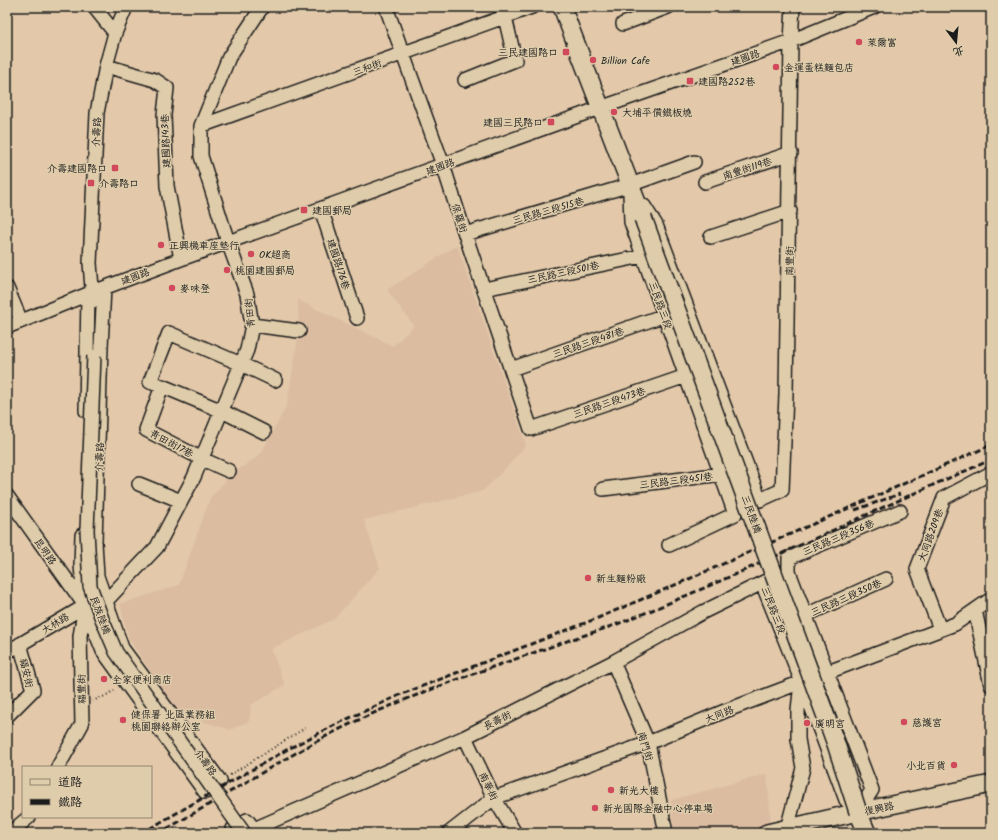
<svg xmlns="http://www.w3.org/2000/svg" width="998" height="840" font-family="Kalam,'LXGW WenKai TC',sans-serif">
	<rect width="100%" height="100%" fill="#e3c9aa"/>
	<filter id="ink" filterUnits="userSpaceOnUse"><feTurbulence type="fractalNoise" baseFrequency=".025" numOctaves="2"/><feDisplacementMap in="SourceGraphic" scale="8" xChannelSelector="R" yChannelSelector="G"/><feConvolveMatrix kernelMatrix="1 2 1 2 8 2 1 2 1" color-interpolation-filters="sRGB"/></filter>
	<g filter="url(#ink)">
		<path fill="#dbbca1" d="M457 245 526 445 509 465 483 491 364 520 380 568 334 619 271 649 285 685 251 705 249 721 230 730 177 713 129 639 120 604 179 585 210 498 232 474 260 455 287 405 299 331 298 300 393 346 414 326 387 290Z
			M767 774 772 833H674L671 800Z"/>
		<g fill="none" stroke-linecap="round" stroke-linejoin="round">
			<g stroke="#1c1c1c" stroke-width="16">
				<path id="minor" d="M94 7 115 33
					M386 7 443 165 465 234 531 429 686 376
					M623 24 668 7
					M106 66 155 80 167 88 164 115 167 186 181 259
					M465 80 515 60 505 17 501 7
					M201 126 532 7
					M705 182 791 153
					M630 193 631 222 735 514 669 545
					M644 206 656 225 760 500 782 490 786 394 791 41 793 7
					M321 209 357 318
					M465 234 630 185 694 162
					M711 237 790 211
					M7 288 21 321
					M484 289 643 256
					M93 301 90 263 97 113 106 66 115 33 126 7
					M252 325 299 331
					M7 327 93 292 181 259 600 108 791 41 874 7
					M511 369 665 315
					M162 386 222 411 264 432
					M86 411 88 294
					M229 471 202 459 146 430 162 386 150 382 169 333 241 364 275 380
					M139 484 181 501
					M603 489 730 473
					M7 496 84 604
					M82 535 81 566 85 606 103 651 205 792 220 781 122 648 97 576 95 542 101 347 104 288
					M762 583 802 682 846 800 858 812 872 790 789 572V558L900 511
					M106 601 157 547 194 477 247 350 252 325 247 294 228 242 201 156V126L229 57 262 7
					M975 610 991 685
					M806 615 886 579
					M940 629 917 569 944 498 991 473
					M7 652 85 606 91 605
					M613 662 648 743 666 833
					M7 716 33 690 20 644
					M465 737 494 798 515 833
					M58 767 82 724 80 636 85 606
					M10 833 29 817
					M236 833 233 829 247 820 254 829 465 737 613 662 703 612 770 579
					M449 833 494 798 648 743 725 711 955 624 991 599
					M786 833 803 768 798 739V710L801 683"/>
			</g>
			<g stroke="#1c1c1c" stroke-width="20">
				<path id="major" d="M562 7 643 218
					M858 812 867 833
					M767 833 858 812 991 784"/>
			</g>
			<path stroke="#1c1c1c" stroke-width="2" stroke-dasharray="1 3" stroke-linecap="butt" d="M92 701 105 696 117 689
				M230 775 305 728"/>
			<use href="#minor" stroke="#dfccaa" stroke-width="13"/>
			<use href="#major" stroke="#dfccaa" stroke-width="17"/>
			<path stroke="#1c1c1c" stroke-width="3" stroke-dasharray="6 3" stroke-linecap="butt" d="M855 510 900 494
				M142 833 288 749 341 722 402 694 598 618 689 579 991 445
				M159 833C221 799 279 760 342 728 411 694 484 670 556 645 580 636 606 629 630 619 752 570 870 511 991 460"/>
			<g stroke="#1c1c1c" stroke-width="16" stroke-linecap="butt">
				<path id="minor-bridge" d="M94 356 87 530 90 586 102 619 116 652 244 833"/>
			</g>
			<g stroke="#1c1c1c" stroke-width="20" stroke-linecap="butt">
				<path id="major-bridge" d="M643 218 836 744 858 812"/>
			</g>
			<use href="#minor-bridge" stroke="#dfccaa" stroke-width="13"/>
			<use href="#major-bridge" stroke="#dfccaa" stroke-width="17"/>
		</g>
	</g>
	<g fill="#d1495b" stroke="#dfccaa" stroke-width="1.5">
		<circle cx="859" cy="42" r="4"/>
		<rect x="562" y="48" width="8" height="8" rx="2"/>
		<circle cx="593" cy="60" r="4"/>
		<circle cx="776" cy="67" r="4"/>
		<rect x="686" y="77" width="8" height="8" rx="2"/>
		<circle cx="614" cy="112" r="4"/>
		<rect x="547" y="118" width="8" height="8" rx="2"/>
		<rect x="111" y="164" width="8" height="8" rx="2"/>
		<rect x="87" y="179" width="8" height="8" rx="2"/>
		<rect x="300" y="206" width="8" height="8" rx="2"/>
		<circle cx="161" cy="245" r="4"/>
		<circle cx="251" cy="254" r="4"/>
		<circle cx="227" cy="270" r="4"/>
		<circle cx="172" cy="288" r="4"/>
		<circle cx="588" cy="578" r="4"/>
		<circle cx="104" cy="679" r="4"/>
		<circle cx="123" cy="720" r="4"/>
		<circle cx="904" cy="722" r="4"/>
		<circle cx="807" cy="723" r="4"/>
		<circle cx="954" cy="765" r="4"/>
		<circle cx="611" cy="790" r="4"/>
		<circle cx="595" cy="808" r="4"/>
	</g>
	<g text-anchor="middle" stroke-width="3" stroke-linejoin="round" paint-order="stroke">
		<g font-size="10" fill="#1c1c1c" stroke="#dfccaa" text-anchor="start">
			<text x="867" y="46">萊爾富</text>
			<text x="558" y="56" text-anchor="end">三民建國路口</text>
			<text x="601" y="64">Billion Cafe</text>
			<text x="784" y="71">金運蛋糕麵包店</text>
			<text x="698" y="85">建國路252巷</text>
			<text x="622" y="116">大埔平價鐵板燒</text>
			<text x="543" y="126" text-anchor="end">建國三民路口</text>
			<text x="107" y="172" text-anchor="end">介壽建國路口</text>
			<text x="99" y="187">介壽路口</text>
			<text x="312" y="214">建國郵局</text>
			<text x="169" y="249">正興機車座墊行</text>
			<text x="259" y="258">OK超商</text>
			<text x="235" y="274">桃園建國郵局</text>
			<text x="180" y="292">麥味登</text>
			<text x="596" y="582">新生麵粉廠</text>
			<text x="112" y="683">全家便利商店</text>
			<text x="131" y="718">健保署 北區業務組<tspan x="131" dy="12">桃園聯絡辦公室</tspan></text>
			<text x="912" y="726">慈護宮</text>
			<text x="815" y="727">廣明宮</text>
			<text x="946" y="769" text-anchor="end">小北百貨</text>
			<text x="619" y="794">新光大樓</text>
			<text x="603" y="812">新光國際金融中心停車場</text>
		</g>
		<g font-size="10" fill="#1c1c1c" stroke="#dfccaa">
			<text transform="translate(745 57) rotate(-19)" y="4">建國路</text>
			<text transform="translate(367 67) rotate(-20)" y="4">三和街</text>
			<text transform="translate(96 132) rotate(-87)" y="4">介壽路</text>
			<text transform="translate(165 141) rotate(-92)" y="4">建國路143巷</text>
			<text transform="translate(440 166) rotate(-20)" y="4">建國路</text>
			<text transform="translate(747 168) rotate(-18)" y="4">南豐街119巷</text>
			<text transform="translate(548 210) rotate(-16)" y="4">三民路三段515巷</text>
			<text transform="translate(460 218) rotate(73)" y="4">保羅街</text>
			<text transform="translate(789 261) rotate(-89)" y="4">南豐街</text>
			<text transform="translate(339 264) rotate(72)" y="4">建國路176巷</text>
			<text transform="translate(563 272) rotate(-12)" y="4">三民路三段501巷</text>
			<text transform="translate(135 276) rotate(-21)" y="4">建國路</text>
			<text transform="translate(661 305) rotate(70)" y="4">三民路三段</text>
			<text transform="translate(249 313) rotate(-95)" y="4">青田街</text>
			<text transform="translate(588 342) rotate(-19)" y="4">三民路三段481巷</text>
			<text transform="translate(609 402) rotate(-19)" y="4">三民路三段473巷</text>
			<text transform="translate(172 443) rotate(28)" y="4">青田街17巷</text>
			<text transform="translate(99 457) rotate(-88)" y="4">介壽路</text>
			<text transform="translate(676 480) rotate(-7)" y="4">三民路三段451巷</text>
			<text transform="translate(752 514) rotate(70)" y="4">三民陸橋</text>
			<text transform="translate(930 535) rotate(-70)" y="4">大同路209巷</text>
			<text transform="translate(838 537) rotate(-23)" y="4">三民路三段356巷</text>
			<text transform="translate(46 551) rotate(55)" y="4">昆明路</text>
			<text transform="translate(846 597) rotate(-24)" y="4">三民路三段350巷</text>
			<text transform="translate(774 610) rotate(69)" y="4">三民路三段</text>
			<text transform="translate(101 615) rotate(69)" y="4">民族陸橋</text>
			<text transform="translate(55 623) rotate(-31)" y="4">大林路</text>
			<text transform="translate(27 673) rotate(77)" y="4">福安街</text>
			<text transform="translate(81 689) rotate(-91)" y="4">福豐街</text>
			<text transform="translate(719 714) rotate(-22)" y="4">大同路</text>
			<text transform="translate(497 720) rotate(-27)" y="4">長壽街</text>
			<text transform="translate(646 746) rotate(73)" y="4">南門街</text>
			<text transform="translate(206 762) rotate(54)" y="4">介壽路</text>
			<text transform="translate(489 786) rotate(64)" y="4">南華街</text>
			<text transform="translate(879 808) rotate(-12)" y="4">復興路</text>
		</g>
	</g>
	<rect width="998" height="840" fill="none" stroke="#dfccaa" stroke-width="24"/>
	<rect x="12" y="12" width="974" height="816" fill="none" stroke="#1c1c1c" stroke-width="1.5" filter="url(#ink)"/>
	<rect x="22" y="766" width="130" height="52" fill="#dfccaa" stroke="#918671"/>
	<rect x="30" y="779" width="20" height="6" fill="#dfccaa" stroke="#918671"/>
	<text x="58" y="786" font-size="12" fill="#1c1c1c">道路</text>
	<rect x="30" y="799" width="20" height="6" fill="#1c1c1c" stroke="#918671"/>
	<text x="58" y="806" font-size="12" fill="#1c1c1c">鐵路</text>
	<g transform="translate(956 42) rotate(164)" stroke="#dfccaa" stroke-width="3" paint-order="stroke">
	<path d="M0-3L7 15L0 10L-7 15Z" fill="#1c1c1c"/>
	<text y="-6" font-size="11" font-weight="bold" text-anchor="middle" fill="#1c1c1c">北</text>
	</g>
</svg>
